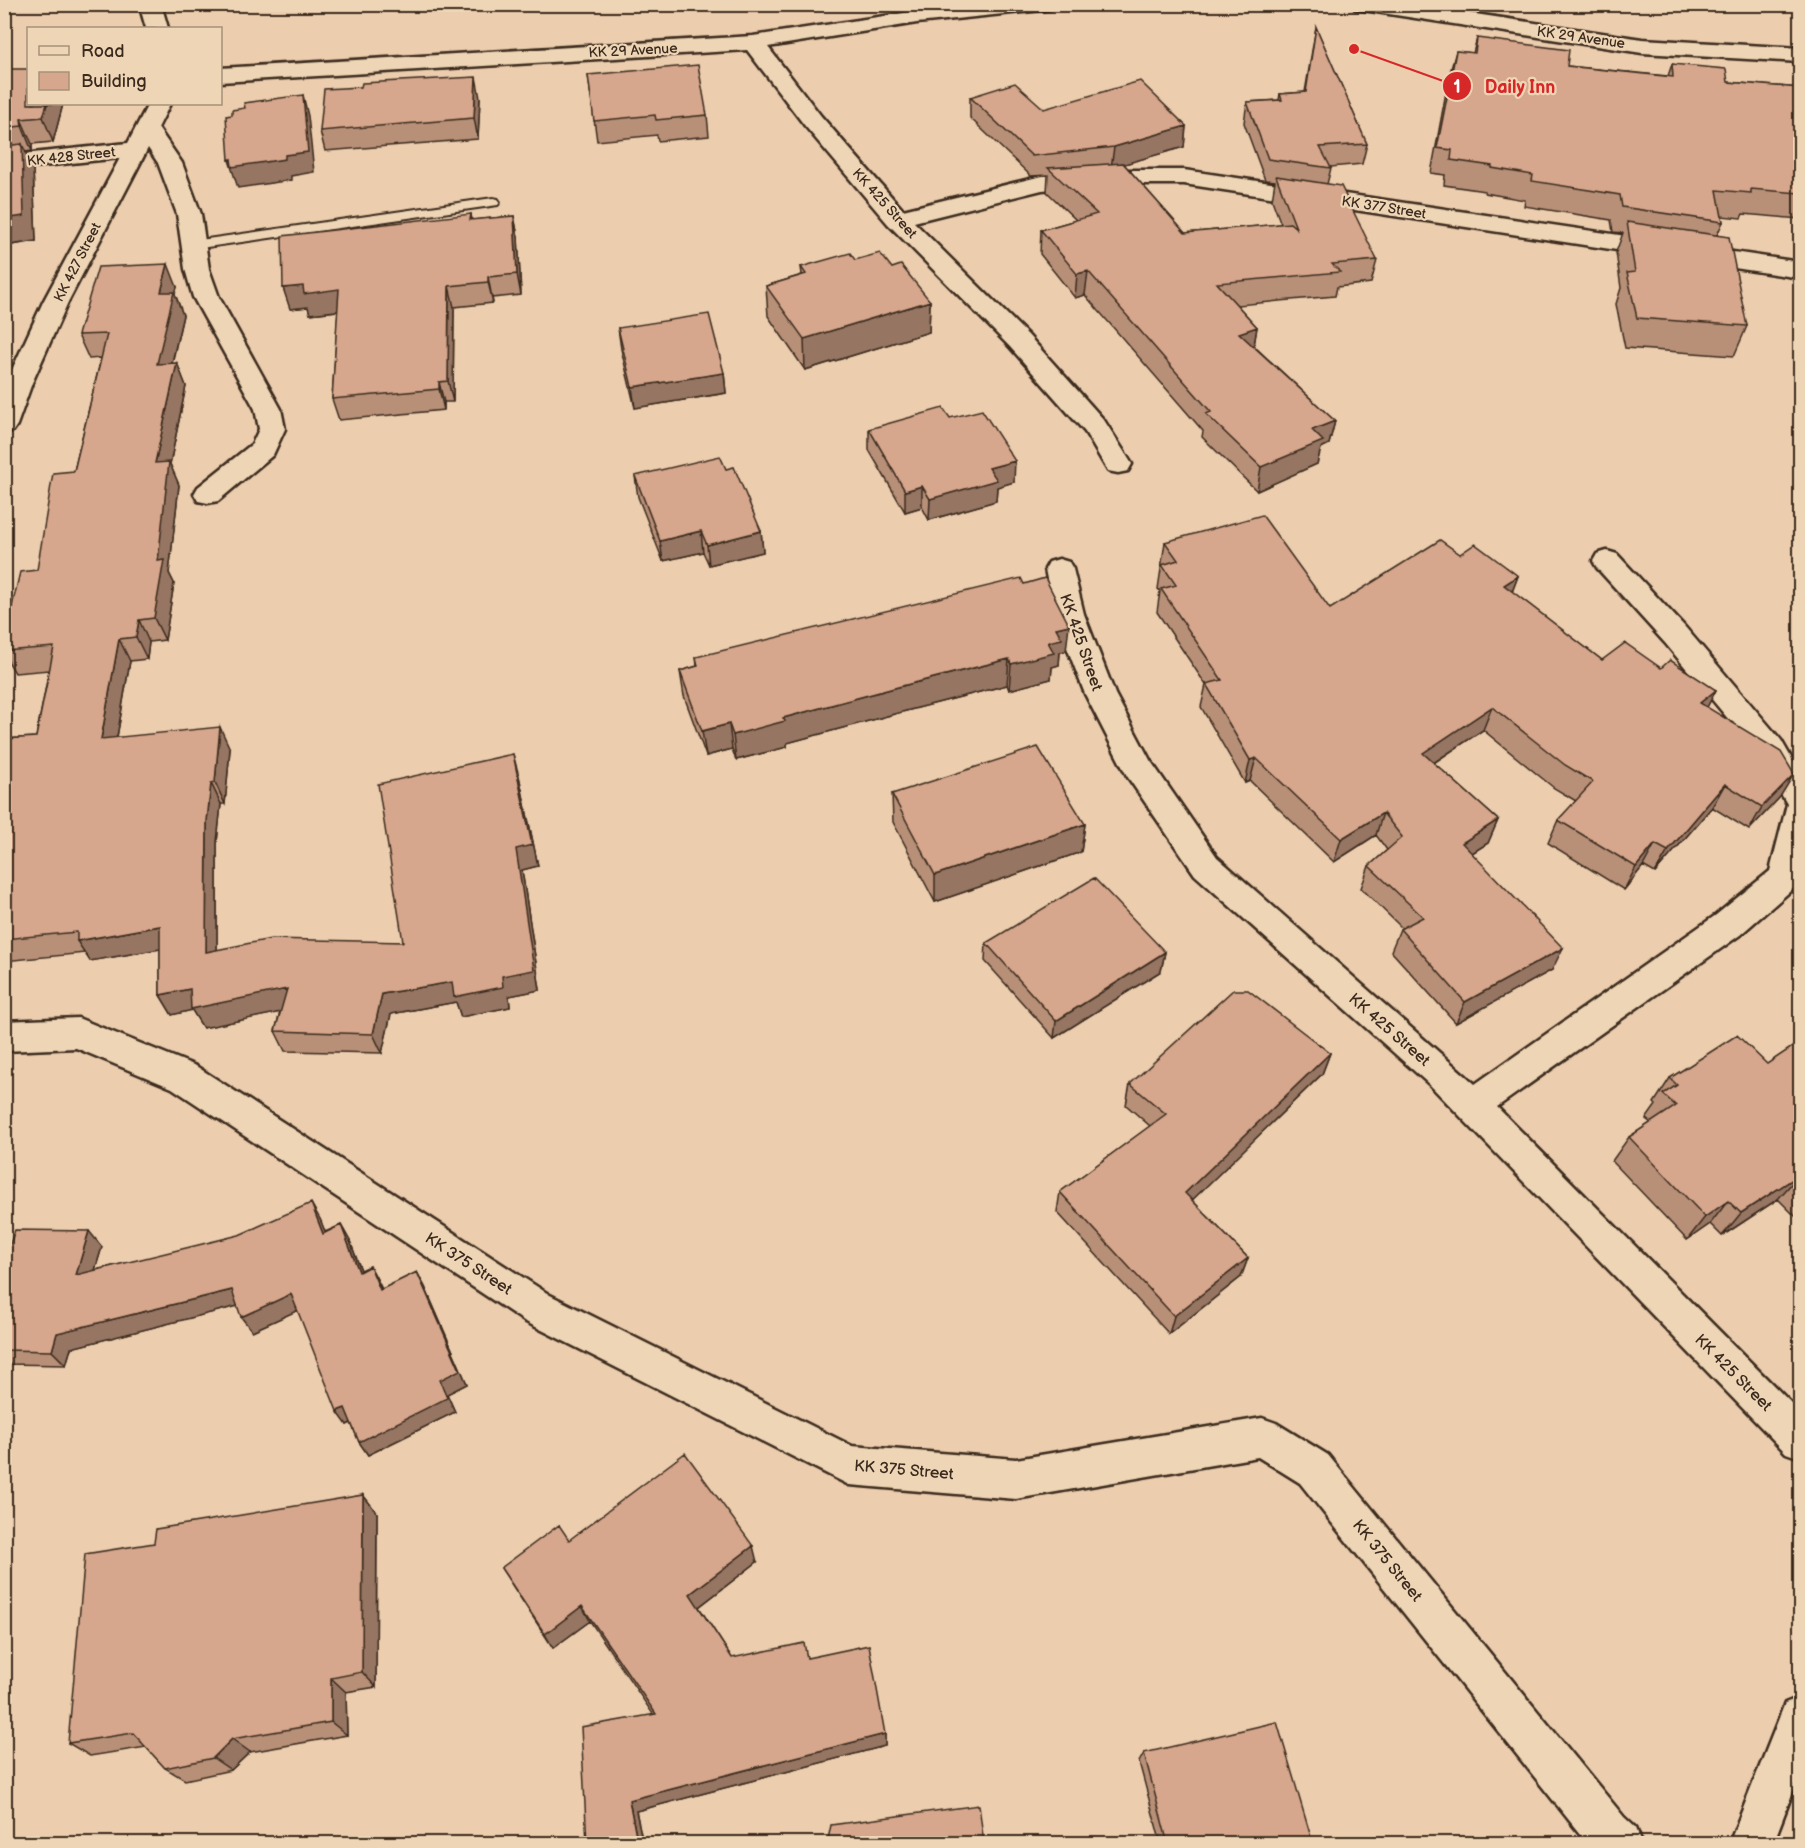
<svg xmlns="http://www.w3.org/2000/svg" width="1805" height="1848" font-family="'Balsamiq Sans',sans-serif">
	<rect width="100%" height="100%" fill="#ecceaf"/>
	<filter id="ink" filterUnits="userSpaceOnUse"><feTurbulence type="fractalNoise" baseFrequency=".0167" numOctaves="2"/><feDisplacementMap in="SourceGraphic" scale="12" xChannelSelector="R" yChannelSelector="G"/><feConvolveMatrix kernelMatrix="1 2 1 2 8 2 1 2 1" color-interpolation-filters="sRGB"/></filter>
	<g filter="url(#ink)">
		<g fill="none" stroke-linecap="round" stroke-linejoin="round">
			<g stroke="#3b2a1e" stroke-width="4">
				<path id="service" d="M493 198 498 199 500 202 498 205 193 249 186 245 193 241Z"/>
			</g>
			<g stroke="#3b2a1e" stroke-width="5">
				<path id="minor" d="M139 4H161L168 28H146Z
					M975 4H1053L1051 9 1043 10 917 23 768 47 821 116 903 210 1042 176 1117 170H1184L1800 262V278L1184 184H1117L1042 190 914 222 1028 335 1104 420 1132 464 1128 471 1118 473 1108 471 1085 432 1010 347 888 224 805 126 747 50 220 82V68L753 36 917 11Z
					M1353 4H1409L1642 39 1800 48V62L1642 53 1363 10 1355 9Z
					M148 104H170L158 128 182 163 201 214 209 269 219 297 281 409 285 429 273 455 218 501 208 503 198 501 194 494 198 487 252 444 259 429 255 409 193 297 185 269 177 214 158 163 148 148 68 302 32 383 17 425 13 431 4 434 6 383 43 302 120 158 4 170V156L128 143Z
					M1607 551 1617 554 1685 627 1781 740 1800 773V878L1796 886 1740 935 1497 1107 1800 1412V1458L1786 1453 1431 1086 1195 875 1127 776 1085 694 1054 614 1045 569 1049 562 1059 559 1069 562 1073 569 1084 614 1115 694 1150 760 1217 857 1475 1084 1716 915 1770 871 1787 804 1759 756 1665 643 1597 568 1593 561 1597 554Z
					M78 1018 196 1066 550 1295 852 1446 1016 1459 1262 1418 1276 1423 1328 1455 1624 1817 1636 1828 1642 1844H1588L1300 1483 1258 1457 1016 1499 849 1485 524 1321 172 1088 76 1048 4 1051V1021Z
					M1800 1697V1773L1773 1844H1729L1785 1703Z"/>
			</g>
			<use href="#service" fill="#eed5b5" fill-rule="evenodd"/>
			<use href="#minor" fill="#eed5b5" fill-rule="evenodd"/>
		</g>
		<path fill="#b89078" stroke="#3b2a1e" stroke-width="1.5" d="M1316 27 1367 144 1362 164 1330 167 1331 168 1327 184 1377 260 1371 283 1337 287 1335 296 1237 305 1257 327 1254 346 1335 421 1329 444 1321 448 1317 464 1257 491 1202 437 1203 431 1085 295 1075 298 1040 254 1041 230 1076 220 1047 192 1048 175 1031 176 970 118V97L1044 109 1186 126 1184 147 1124 164 1185 233 1281 224 1272 200 1275 181 1265 180 1244 123 1247 102 1279 100 1280 94 1305 92Z
			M1477 38 1567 66 1668 76 1672 64 1728 82 1800 88V219L1743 214 1741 218 1722 216 1723 222 1717 235 1747 326 1734 356 1625 348 1616 304 1621 288 1616 252 1623 233 1613 232 1611 220 1524 206 1525 200 1485 193V191L1444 185 1445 175 1431 173 1449 76 1456 51 1473 53Z
			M4 69 28 104H63L53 142 32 144V151L25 152 33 169 36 241 4 246Z
			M588 75 707 115 709 136 658 141 657 135 597 141Z
			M480 98 478 139 325 151 320 131Z
			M471 214 472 220 514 216 518 237 521 295 492 298 493 303 454 307 453 402H444V410L339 420 332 399 338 311 310 314 308 307 290 309Z
			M855 260 892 268 930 301 929 332 805 370 768 316 766 286 802 275 801 267Z
			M177 287 175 294 183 315 172 364 177 363 186 386 170 464 179 485 169 573 174 583 165 640 149 642 147 659 130 661 117 737 230 749 225 804H221L217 842V950L403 942 519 776 538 866 522 870 540 990 509 996 510 1007 461 1017 456 1002 391 1014 382 1053 285 1051 275 1031 280 1012 203 1028 192 1010 172 1015 160 995V949L90 961 85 953 4 961V739L36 737 49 670 15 673 4 654V641L37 570 74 471 101 358 89 359 78 335Z
			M618 328 724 373 726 393 635 408 621 349Z
			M950 418 1014 482 997 487 996 501 929 520 922 507 905 512 869 450V429Z
			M726 469 761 531 763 552 709 565 703 552 663 561 638 497 635 476Z
			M1165 542 1330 609 1460 554 1518 576 1512 592 1602 660 1661 668 1716 690 1707 707 1780 797 1749 830 1712 807 1655 873 1643 866 1624 890 1548 843 1558 820 1576 801 1554 788 1483 730 1434 763 1498 820 1488 843 1472 853 1552 970 1456 1023 1391 951 1400 929 1402 928 1361 888 1369 866 1387 850 1376 835 1334 862 1250 781 1245 783 1201 707 1206 685 1157 612 1160 591 1158 589Z
			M1066 651 1060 652 1059 665 1052 667 1051 679 1009 690 1007 685 898 713 787 743V747L736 760 732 749 706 756 684 696 680 671 697 666 696 657Z
			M892 794 1085 824 1081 852 935 902 893 822Z
			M986 943 1165 952 1161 971 1054 1038 985 961Z
			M1800 1042V1219L1799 1220 1778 1199 1722 1236 1710 1224 1687 1240 1612 1161 1629 1137 1651 1123 1646 1119 1656 1105 1654 1103 1670 1078 1767 1064Z
			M1330 1053 1322 1074 1192 1200 1248 1258 1241 1277 1169 1334 1057 1212 1060 1192 1150 1126 1126 1105 1130 1084Z
			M320 1219 325 1232 341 1225 350 1241 361 1270 370 1266 382 1289 417 1272 425 1287 467 1384 447 1394 455 1412 368 1455 359 1442 351 1423 347 1425 298 1310 252 1331 237 1306 71 1348 66 1365 4 1364V1261L102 1247 95 1270Z
			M363 1495 377 1513 376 1687 346 1692 347 1735 250 1752 231 1770 185 1780 165 1768 146 1747 90 1756 68 1743 154 1543Z
			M569 1540 757 1562 699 1607 732 1658H807L885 1734V1746L636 1811 643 1844H587L653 1714 590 1621 553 1648 501 1568Z
			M1144 1753 1313 1844H1161L1139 1762Z"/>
		<path fill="#967562" stroke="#3b2a1e" stroke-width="1.5" d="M476 77 480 98 478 139 474 118Z
			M303 95 308 116 314 172 291 176V180L238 188 229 160Z
			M47 104H63L53 142 43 117Z
			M21 119 32 144V151L22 126Z
			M1186 126 1184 147 1111 168 1114 147Z
			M22 144 33 169 36 241 4 246V219Z
			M514 216 518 237 521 295 517 274Z
			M168 264 177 287 175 294 183 315 166 388 157 364 161 292Z
			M1088 271 1085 295 1075 298 1077 274Z
			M488 277 492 298 493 303 488 282Z
			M303 286 339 289 345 310 310 314 308 307 290 309 283 288Z
			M449 286 454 307 453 402 448 381Z
			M930 301 929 332 805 370 804 339Z
			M1257 327 1253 351 1239 333Z
			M177 363 186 386 170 464 179 485 169 573 174 583 165 640 154 618 158 561 155 463Z
			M724 373 726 393 635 408 632 387Z
			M439 382 444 402V410L439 389Z
			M1335 421 1329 444 1321 448 1317 464 1257 491 1261 467 1312 430Z
			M1015 461 1014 482 997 487 996 501 929 520 930 499 989 468Z
			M922 486V507L905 512V491Z
			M701 531 703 552 663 561 660 541Z
			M761 531 763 552 709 565 707 545Z
			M1518 576 1509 600 1504 585Z
			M139 620 149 642 147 659 136 637Z
			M1069 625 1066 651 1060 652 1059 665 1052 667 1051 679 1009 690 1011 664 1048 642 1056 628Z
			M119 639 130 661 113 760 101 739Z
			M1009 659 1007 685 898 713 787 743V747L736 760 733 735 783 718 898 687Z
			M1716 690 1704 713 1700 703Z
			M1492 707 1483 730 1415 775 1423 753Z
			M729 724 732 749 706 756 702 731Z
			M220 727 230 749 225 804 215 782Z
			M513 754 519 776 538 866 522 870 540 990 509 996 510 1007 461 1017 456 1002 391 1014 382 1053 373 1034 382 994 452 982 502 976 516 849Z
			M1256 758 1250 781 1245 783 1250 760Z
			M1794 774 1780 797 1749 830 1762 807Z
			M211 783 221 804 217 842V972L206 952 207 821Z
			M1725 784 1712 807 1655 873 1668 851Z
			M1383 813 1376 835 1334 862 1341 839Z
			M1498 820 1488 843 1453 865 1462 843Z
			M1085 824 1081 852 935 902V875Z
			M1655 844 1643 866 1624 890 1636 867Z
			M160 926 172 947 90 961 77 941Z
			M1563 948 1552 970 1456 1023 1465 1002Z
			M1165 952 1161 971 1054 1038 1056 1021Z
			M190 989H287L296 1009 203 1028 192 1010 172 1015 160 995Z
			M1330 1053 1322 1074 1179 1213 1185 1193Z
			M1799 1175 1778 1199 1722 1236 1741 1213Z
			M1728 1201 1710 1224 1687 1240 1705 1217Z
			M311 1203 320 1219 332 1249 323 1234Z
			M341 1225 350 1241 367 1287 359 1272Z
			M89 1231 102 1247 89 1290 76 1275Z
			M1248 1258 1241 1277 1169 1334 1174 1316Z
			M370 1266 378 1281 388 1305 380 1290Z
			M417 1272 425 1287 467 1384 447 1394 455 1412 368 1455 359 1442 440 1380Z
			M232 1290 242 1305 71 1348 66 1365 52 1351 57 1333Z
			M291 1294 301 1309 252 1331 241 1317Z
			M345 1408 354 1421 347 1425 337 1411Z
			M363 1495 377 1513 376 1687 362 1672Z
			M753 1546 757 1562 696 1609 690 1594Z
			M582 1606 590 1621 553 1648 545 1634Z
			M331 1678 346 1692 347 1735 331 1722Z
			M885 1734V1746L636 1811 643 1844H641L636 1836 629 1800Z
			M232 1739 250 1752 231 1770 213 1758Z"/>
		<path fill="#d6a78c" stroke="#3b2a1e" stroke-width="1.5" d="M1316 27 1367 144 1320 147 1331 168 1268 159 1247 102 1282 100 1280 94 1306 92Z
			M1477 38 1569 50 1567 66 1673 77 1672 64 1726 69 1728 82 1800 88V193L1751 189V193L1717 190 1723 222 1622 207 1620 195 1532 181 1533 175 1492 168V166L1451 160 1452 150 1437 148 1456 51 1475 53Z
			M698 65 707 115 656 120 655 115 594 121 588 75Z
			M4 69H28V104H47L43 117 21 119 22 126 4 128Z
			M476 77 474 118 320 131 324 89 361 87 362 83Z
			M1140 81 1186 126 1114 147 1032 156 970 97 1015 83 1044 109Z
			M303 95 308 152 285 155V159L232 167 231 159 229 160 226 116 232 115V110L245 108 244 103Z
			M22 144 24 216 4 219V146Z
			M1123 163 1185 233 1290 223 1296 228 1276 176 1341 186 1377 260 1332 264 1340 272 1217 283 1257 327 1239 333 1335 421 1312 430 1323 441 1261 467 1206 414 1211 412 1088 271 1077 274 1041 230 1097 214 1048 168Z
			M471 214 470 220 514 216 517 274 488 277V282L449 286 448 381 439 382V389L332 399 339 289 304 294 303 286 283 288 282 236Z
			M1627 222 1729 237 1747 326 1637 318 1627 273 1635 272Z
			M850 253 855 260 880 253 892 268 901 265 930 301 804 339 766 286 806 274 801 267Z
			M168 264 161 292H174L157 364 177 363 155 463 169 462 158 561 164 560 154 618 139 620 136 637 119 639 101 739 220 727 215 782 211 783 207 821 206 952 271 939 403 942 378 784 513 754 532 845 516 849 534 970 502 976 503 987 454 997 452 982 382 994 373 1034 275 1031 287 989 191 1009 190 989 160 995V926L77 941V932L4 939V739L36 737 54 647 4 651V641L20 572 37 570 53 473 74 471 107 334 78 335 98 267Z
			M709 314 724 373 632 387 618 328Z
			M943 408 950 418 982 410 1015 461 989 468 997 480 930 499 922 486 905 491 869 429Z
			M720 456 726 469 734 467 761 531 707 545 701 531 660 541 635 476Z
			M1262 515 1330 609 1440 540 1460 554 1475 544 1518 576 1504 585 1602 660 1625 643 1661 668 1670 660 1716 690 1700 703 1781 752 1794 774 1762 807 1725 784 1668 851 1655 844 1636 867 1558 820 1593 782 1565 765 1492 707 1423 753 1498 820 1462 843 1563 948 1465 1002 1400 929 1423 917 1369 866 1402 837 1383 813 1341 839 1256 758 1250 760 1206 684 1222 680 1161 589 1176 585 1162 565 1178 560 1165 542Z
			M1021 578 1024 584 1045 578 1069 625 1056 628 1062 639 1048 642 1054 653 1011 664 1009 659 898 687 783 718 785 721 733 735 729 724 702 731 680 671 698 666 696 657Z
			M1038 747 1085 824 935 875 892 794Z
			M1094 878 1165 952 1056 1021 986 943Z
			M1233 990H1248L1330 1053 1185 1193 1248 1258 1174 1316 1060 1192 1166 1114 1130 1084Z
			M1737 1035 1767 1064 1800 1042V1177L1799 1175 1741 1213 1728 1201 1705 1217 1629 1137 1676 1106 1663 1094 1677 1085 1670 1078Z
			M311 1203 323 1234 341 1225 359 1272 370 1266 380 1290 417 1272 460 1370 440 1380 447 1398 359 1442 345 1408 337 1411 291 1294 241 1317 232 1290 57 1333 52 1351 4 1350V1261L15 1230 89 1231 76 1275 239 1235Z
			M685 1453 753 1546 690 1594 732 1658 804 1643 807 1658 869 1645 885 1734 629 1800 636 1836 595 1844H587L581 1727 656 1714 582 1606 545 1634 501 1568 559 1525 569 1540Z
			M363 1495 362 1672 331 1678V1722L232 1739 213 1758 165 1768 133 1733 68 1743 85 1554 154 1543 156 1529Z
			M1277 1722 1313 1844H1168L1144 1753Z
			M979 1805 984 1844H827L831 1825Z"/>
	</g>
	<g text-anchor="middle" stroke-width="4.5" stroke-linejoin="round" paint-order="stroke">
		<g font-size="14" fill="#3b2a1e" stroke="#eed5b5">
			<text transform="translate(1581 37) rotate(8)" y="5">KK 29 Avenue</text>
			<text transform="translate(633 50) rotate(-3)" y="5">KK 29 Avenue</text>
			<text transform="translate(71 156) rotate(-6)" y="5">KK 428 Street</text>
			<text transform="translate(885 203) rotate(48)" y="5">KK 425 Street</text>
			<text transform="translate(1384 207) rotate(9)" y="5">KK 377 Street</text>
			<text transform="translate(77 262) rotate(-63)" y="5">KK 427 Street</text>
		</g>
		<g font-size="16" fill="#3b2a1e" stroke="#eed5b5">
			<text transform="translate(1082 642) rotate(71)" y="6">KK 425 Street</text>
			<text transform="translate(1390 1029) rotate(41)" y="6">KK 425 Street</text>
			<text transform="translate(469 1263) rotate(33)" y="6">KK 375 Street</text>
			<text transform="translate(1734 1372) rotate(45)" y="6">KK 425 Street</text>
			<text transform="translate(904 1469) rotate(5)" y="6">KK 375 Street</text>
			<text transform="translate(1388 1560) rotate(51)" y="6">KK 375 Street</text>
		</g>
	</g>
	<path fill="none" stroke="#d62828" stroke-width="2" d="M1354 49L1457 86"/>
	<g fill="#d62828" stroke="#eed5b5" stroke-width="2">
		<circle cx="1354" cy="49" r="6"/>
		<circle cx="1457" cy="86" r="15"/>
	</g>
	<g font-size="18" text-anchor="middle" font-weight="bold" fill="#fff">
		<text x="1457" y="93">1</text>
	</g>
	<g font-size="18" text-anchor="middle" font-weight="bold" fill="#d62828" stroke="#eed5b5" stroke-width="4.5" stroke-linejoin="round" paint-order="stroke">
		<text x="1520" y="93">Daily Inn</text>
	</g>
	<rect width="1805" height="1848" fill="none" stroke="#eed5b5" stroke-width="24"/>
	<rect x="12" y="12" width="1781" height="1824" fill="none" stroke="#3b2a1e" stroke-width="2" filter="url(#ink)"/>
	<rect x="27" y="27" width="195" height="78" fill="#eed5b5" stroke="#a69179" stroke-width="1.5"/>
	<rect x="39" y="46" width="30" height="9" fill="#eed5b5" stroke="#a69179" stroke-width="1.5"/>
	<text x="81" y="57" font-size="18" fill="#3b2a1e">Road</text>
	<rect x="39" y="72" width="30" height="18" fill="#d6a78c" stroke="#a69179" stroke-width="1.5"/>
	<text x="81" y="87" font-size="18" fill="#3b2a1e">Building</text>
</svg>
